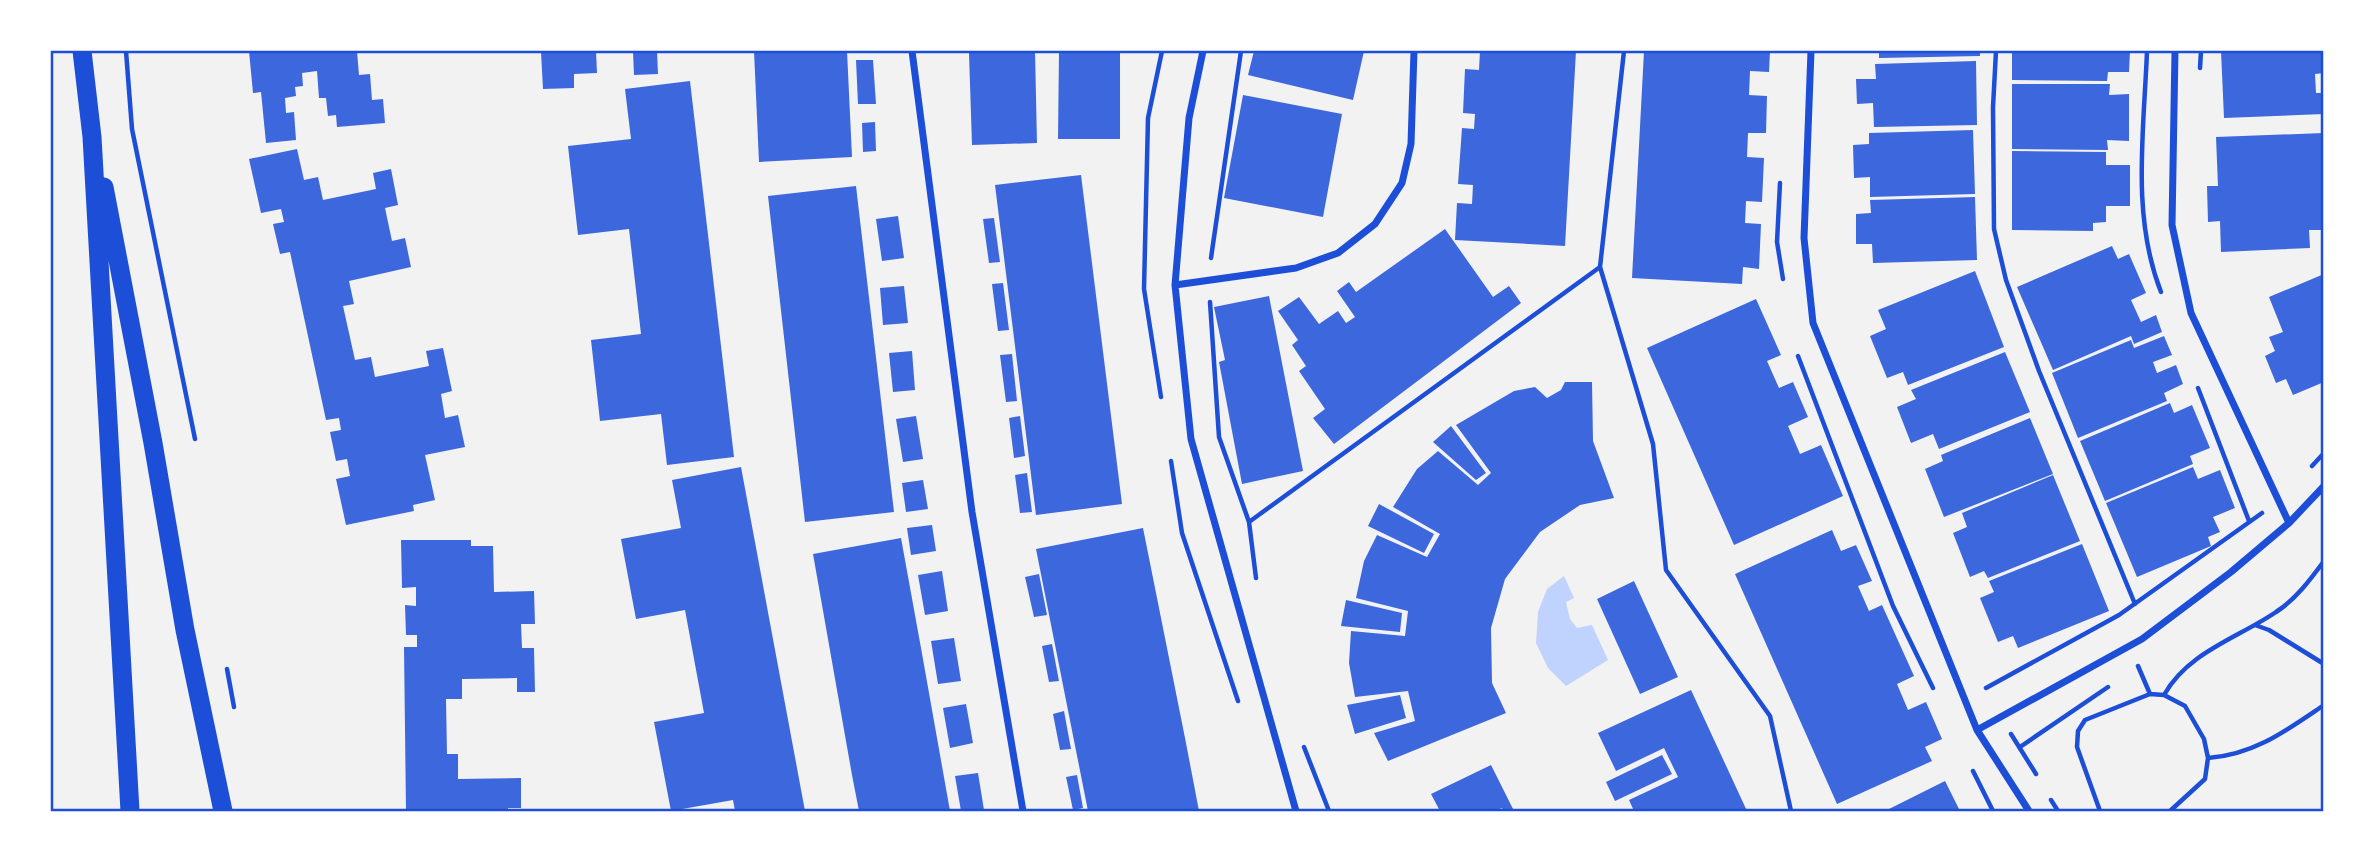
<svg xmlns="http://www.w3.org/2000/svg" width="2375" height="862" font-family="'Sofia Sans Condensed',sans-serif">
	<rect width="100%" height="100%" fill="#f2f2f2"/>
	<path fill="#bfd3fe" d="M1564 576 1574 598 1566 602 1570 619 1577 628 1592 625 1608 660 1566 686 1548 668 1536 643 1538 612 1547 589Z"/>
	<path fill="#3d67dc" d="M249 51H357L359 75 370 74 372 100 383 99 385 123 337 127 336 115 328 116 326 98H319L317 71 302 73 303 86 295 87 296 96 285 98 286 113 294 112 296 140 266 143 261 92 253 93Z
		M555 51H596L597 73 574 74V88L543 89 541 52Z
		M633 51H657L658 74 634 75Z
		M754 51H847L852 157 759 162Z
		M1035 51 1037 143 972 145 969 53Z
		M1059 51H1120V139H1058Z
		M1254 51H1364L1353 100 1248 75Z
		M1480 51H1576L1565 246 1455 240 1457 203 1472 204 1473 185 1458 184 1462 128 1474 129 1475 114 1463 113 1465 69 1479 70Z
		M1644 51H1770L1769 72 1750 71 1749 95 1767 96 1766 133H1748L1747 157 1764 158 1762 202 1746 201 1745 223 1761 224 1759 269 1743 267 1742 284 1632 278Z
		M1879 51H1980V56L1879 58Z
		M2012 51H2130L2129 72H2108L2107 81 2012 80Z
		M2221 51H2324V73L2315 74 2316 93H2324V114L2224 118Z
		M856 60H873L876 104H858Z
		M1976 61 1977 125 1874 127 1873 103 1857 104 1856 79H1876L1875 64Z
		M690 81 734 457 667 465 661 414 600 421 591 340 641 334 629 229 578 235 568 146 631 139 625 89Z
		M2012 84H2110L2109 95 2129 94V141L2107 140 2108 150 2012 149Z
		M1243 95 1342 114 1323 217 1224 198Z
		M875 122 876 151 863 152 862 123Z
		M1973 130 1975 194 1870 197V177L1854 178 1853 145 1869 144V133Z
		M2324 133V230H2309L2310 248 2221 252 2220 221 2208 222 2207 186H2218L2216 137Z
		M297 149 304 180 318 177 323 200 376 189 373 173 391 169 398 205 385 208 392 241 405 238 411 267 349 281 354 304 343 306 355 360 371 357 375 377 429 366 426 351 443 348 452 391 441 394 445 418 458 415 465 447 425 455 435 500 413 505 414 511 346 525 336 479 350 476 347 459 336 461 330 432 341 430 339 418 326 420 290 252 280 254 273 224 284 222 281 209 261 213 249 159Z
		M2012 151 2106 152V165H2130V206H2106V222L2093 223V231L2012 230Z
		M1081 175 1122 504 1036 515 995 185Z
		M856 186 894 512 805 522 768 196Z
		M1975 197 1977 260 1873 263 1872 244H1856V214L1871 213 1870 200Z
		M898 216 904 258 882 261 876 219Z
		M994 218 1000 262 989 263 983 219Z
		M1445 229 1493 297 1509 286 1521 303 1334 444 1313 418 1325 409 1299 371 1306 366 1292 345 1298 340 1278 311 1299 297 1319 324 1338 311 1346 323 1355 317 1337 291 1349 282 1356 292Z
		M2112 246 2118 259 2129 254 2146 293 2131 300 2141 322 2156 315 2162 332 2134 344 2131 336 2053 370 2017 287Z
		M1975 271 2004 347 1908 385 1903 372 1887 378 1870 336 1886 329 1878 310Z
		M2324 274V382L2293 395 2286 379 2276 383 2265 356 2275 351 2269 337 2283 332 2269 297Z
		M1003 283 1009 330 998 331 992 284Z
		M904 286 908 323 883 325 880 288Z
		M1269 296 1303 471 1242 484 1219 362 1225 360 1214 307Z
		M1756 299 1781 355 1767 361 1779 388 1793 382 1808 417 1788 426 1800 454 1821 445 1843 496 1734 545 1647 348Z
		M2164 336 2172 355 2153 362 2157 373 2176 365 2183 384 2164 393 2167 401 2078 438 2052 373 2131 340 2134 348Z
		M912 351 915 390 893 392 889 353Z
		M2005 352 2030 412 1939 449 1933 434 1911 443 1897 407 1916 399 1911 390Z
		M1012 354 1017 401 1006 402 1000 355Z
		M1565 382H1592L1593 441 1614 498 1580 505 1540 532 1505 579 1491 628 1492 683 1506 713 1388 761 1374 733 1415 721 1408 691 1355 697 1349 663 1351 631 1405 636 1408 611 1356 598 1364 561 1377 535 1427 557 1440 534 1393 507 1417 469 1438 451 1478 485 1491 473 1456 425 1514 391 1535 387 1547 398 1561 390Z
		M2170 403 2174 413 2192 405 2210 448 2190 456 2193 464 2105 501 2080 441Z
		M916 416 923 459 903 462 896 419Z
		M1020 416 1025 456 1014 458 1009 418Z
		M2030 418 2053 474 1944 517 1925 469 1943 461 1941 455Z
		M1451 426 1486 473 1476 480 1433 442Z
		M741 467 805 811H735L733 800 671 811 654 722 704 713 685 610 636 619 621 539 681 528 672 480Z
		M2193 467 2198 479 2220 470 2235 508 2213 517 2220 532 2208 537 2211 546 2137 577 2106 503Z
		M1027 473 1032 512 1020 513 1015 475Z
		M2053 475 2080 541 1988 578 1984 571 1970 577 1953 533 1967 527 1962 513Z
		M923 480 928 509 906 512 902 483Z
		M1379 504 1434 534 1424 553 1368 526Z
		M932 525 936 551 911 555 907 528Z
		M1143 528 1185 738 1199 811H1088L1036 549Z
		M1832 530 1841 551 1856 545 1872 581 1858 586 1869 611 1882 605 1914 676 1897 684 1908 710 1926 702 1942 739 1925 747 1932 761 1837 804 1735 574Z
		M901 538 921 648 950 811H859L852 775 813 554Z
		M401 540H471V546H493L494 592 534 591 535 624H521L522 648H534L535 692H517V678L462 679V699H446L447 754H458V779L521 778V808H508V811H406L404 647H417V635H406L405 605 416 606V587L402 588Z
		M2082 544 2109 611 2018 648 2013 636 1998 642 1980 598 1994 592 1989 581Z
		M942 571 948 611 925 615 918 575Z
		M1039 574 1047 615 1034 617 1025 577Z
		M1634 581 1678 677 1640 694 1597 599Z
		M1346 600 1402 613 1400 632 1341 626Z
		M954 638 961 681 938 684 931 641Z
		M1052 644 1059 681 1049 682 1042 646Z
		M1691 690 1747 811H1634L1629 800 1678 777 1664 748 1616 771 1598 733Z
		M1400 695 1406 718 1355 734 1347 705Z
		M966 704 973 743 950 748 943 708Z
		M1064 711 1071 749 1060 750 1053 714Z
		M1662 755 1672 774 1615 801 1606 782Z
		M1491 765 1514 811H1503L1502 808 1495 811H1440L1431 794Z
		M978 773 984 810 961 811 955 776Z
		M1077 775 1083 808 1073 810 1066 777Z
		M1945 781 1960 811H1885Z"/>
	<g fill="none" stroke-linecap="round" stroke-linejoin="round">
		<path stroke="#1d4ed8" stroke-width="4.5" d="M126 51 132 129 195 439
			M1624 51 1600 267 1653 444 1666 570 1770 716 1791 811
			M1996 51 1993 107 1994 229 2006 280 2039 371 2135 604
			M2147 51C2144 131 2131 216 2161 292
			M2200 68 2201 51
			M1780 183 1777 242 1783 279
			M1211 258 1241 51
			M1210 302 1219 437 1249 522 1256 578
			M1798 356 1893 606 1933 688
			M2198 388 2249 521
			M1161 397 1144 289 1148 118 1162 51
			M1171 461 1182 533 1238 701
			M2312 466 2324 453
			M1249 522 1600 267
			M2255 625 2269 630 2324 664
			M2138 666 2150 694
			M227 669 234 707
			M1986 688 2119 615 2262 513
			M2164 695C2188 652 2238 638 2276 612 2296 599 2310 580 2324 561
			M2011 734 2036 774
			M1304 747 1329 811
			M2020 747 2108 687
			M2208 758C2254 755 2287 730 2324 705
			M1973 771 1993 811
			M2051 800 2058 811
			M2100 811 2077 747 2078 731 2085 720 2150 694 2164 695 2185 706 2204 739 2208 758 2205 779 2170 811"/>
		<path stroke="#1d4ed8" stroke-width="7" d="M912 51 972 512 1023 811
			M1203 51 1189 118 1175 285 1191 439 1296 811
			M1811 51 1804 238 1813 323 1977 730 2029 811
			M2175 51 2172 225 2191 313 2289 523
			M1175 285 1296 268 1338 253 1375 224 1402 183 1411 144 1414 51
			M1977 730 2142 639 2231 572 2289 523 2324 486"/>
		<path stroke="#1d4ed8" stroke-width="19" d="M82 51 92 137 130 811
			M104 187 153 443 185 630 223 811"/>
	</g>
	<rect width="2375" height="862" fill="none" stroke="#ffffff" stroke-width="105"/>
	<rect x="52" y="52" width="2270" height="758" fill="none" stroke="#1d4ed8" stroke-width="2.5"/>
</svg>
